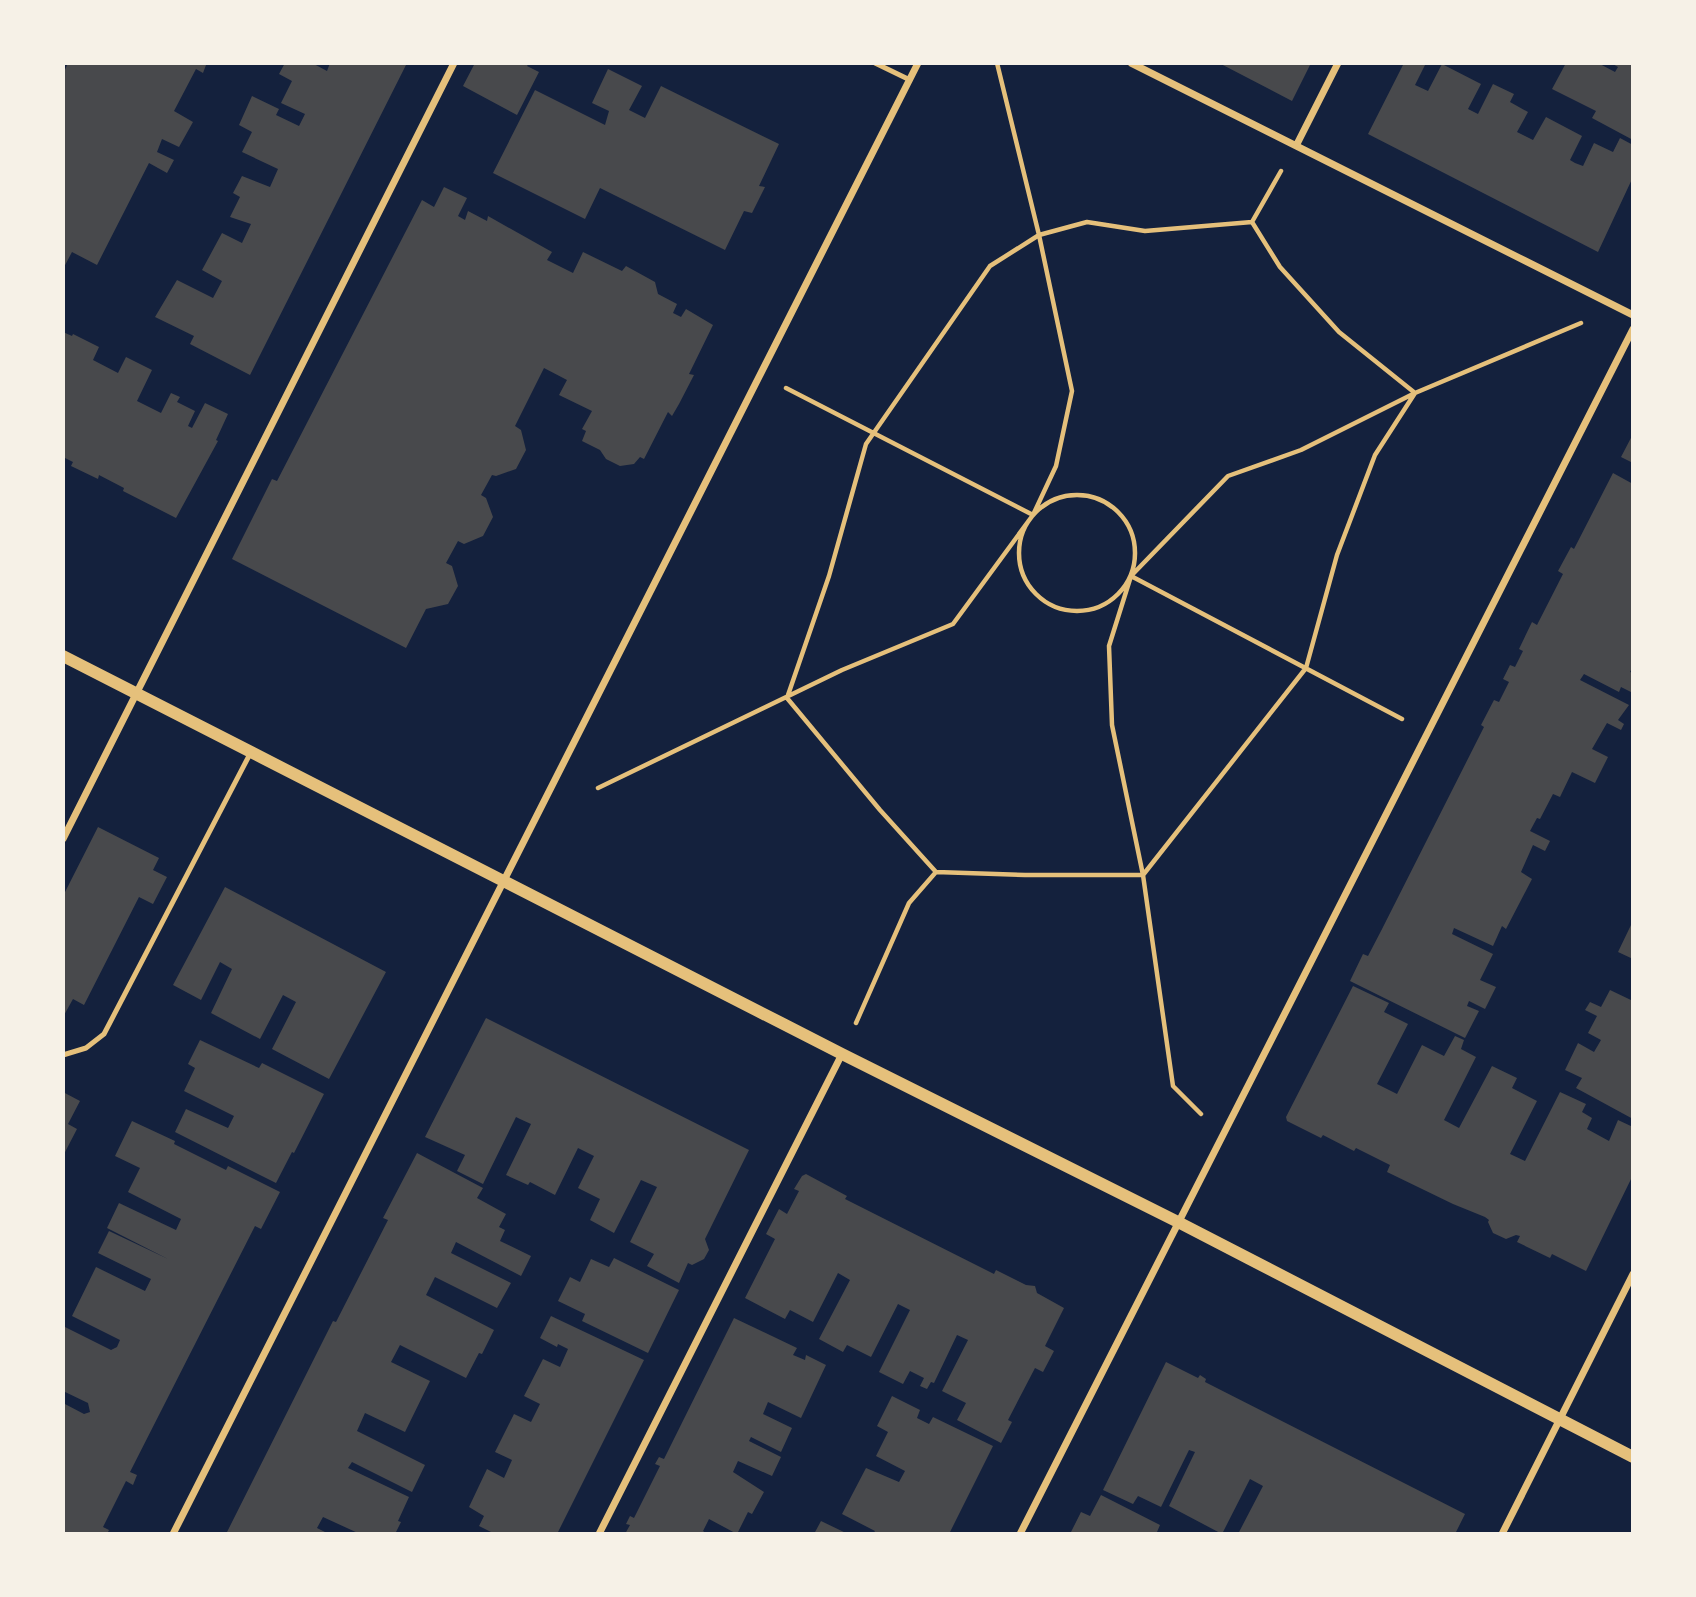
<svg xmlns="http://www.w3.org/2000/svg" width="1696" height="1597" font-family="'Public Sans',sans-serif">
	<rect width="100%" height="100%" fill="#14213d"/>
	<path fill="#48494c" d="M68 63H203L206 65 203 73 196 69 174 111 193 122 179 147 162 139 157 152 174 160 167 173 149 163 97 265 72 252 63 269V74Z
		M285 63H312L327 71 330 63H407L250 375 190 344 194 336 155 317 177 280 213 298 222 281 202 270 222 233 242 243 251 224 230 217 240 197 233 193 242 176 270 187 278 169 242 152 252 132 239 125 252 96 279 109 276 115 299 126 305 114 281 103 292 81 279 74Z
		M475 63H529L527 66 539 72 517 115 463 86Z
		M1219 63H1311L1292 101Z
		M1404 63H1426L1415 85 1428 91 1442 64 1481 84 1468 109 1478 114 1493 84 1514 94 1510 102 1528 112 1517 132 1533 140 1546 117 1582 136 1570 160 1575 163 1583 166 1594 143 1613 152 1620 138 1633 145V177L1598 252 1368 134Z
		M1566 63H1598L1615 72 1618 67 1611 63H1633V140L1592 118 1596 111 1552 89Z
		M608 69 642 86 629 110 645 118 661 86 779 144 759 186 765 187 752 213 744 211 725 250 600 188 585 219 493 173 535 90 605 125 609 111 592 103Z
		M444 187 467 198 458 216 465 220 468 211 487 221 488 216 552 252 547 260 573 273 583 252 622 271 626 266 655 282 658 294 677 304 673 313 681 317 686 309 713 325 689 374 694 375 679 404 672 416 668 412 644 459 640 457 634 464 620 466 606 459 600 450 582 441 586 431 582 429 592 411 559 395 567 380 544 368 515 426 521 430 526 450 516 469 496 476 492 475 481 495 486 498 493 517 483 536 464 544 458 541 446 563 452 566 458 586 448 604 426 609 406 648 232 559 272 479 277 481 422 200 434 207Z
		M63 332 72 336 73 334 99 347 93 360 118 373 126 357 152 370 137 401 161 413 171 393 180 397 177 402 195 411 188 426 192 428 205 403 228 414 216 440 218 441 176 518 123 491 124 488 99 475 98 479 71 466 73 462 63 457Z
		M1633 434V463L1621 457Z
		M1613 473 1633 484V666L1630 672 1633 673V693L1621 687 1619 692 1584 674 1580 680 1629 705 1618 720 1624 724 1621 730 1607 723 1592 749 1608 757 1595 783 1572 772 1560 797 1553 794 1540 819 1537 818 1530 831 1550 841 1545 851 1533 845 1521 872 1532 879 1506 929 1502 926 1493 946 1454 928 1452 934 1493 954 1480 980 1496 987 1485 1009 1469 1001 1467 1006 1479 1011 1465 1038 1350 981 1363 954 1368 956 1381 931 1484 727 1481 725 1494 700 1499 702 1509 682 1503 679 1510 665 1515 667 1523 651 1519 649 1532 622 1537 625 1563 574 1558 571 1571 547 1574 549Z
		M98 827 159 858 153 870 167 877 153 904 139 897 84 1005 73 999 63 1017V896Z
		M225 887 386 972 329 1079 272 1049 296 1002 283 995 260 1039 211 1013 232 969 220 962 201 1000 173 985Z
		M1631 925 1633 926V959L1618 952Z
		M1353 986 1389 1003 1384 1012 1408 1024 1377 1084 1397 1094 1422 1045 1444 1056 1455 1036 1464 1040 1461 1049 1476 1057 1444 1120 1459 1128 1492 1066 1517 1078 1512 1088 1537 1101 1510 1154 1525 1161 1560 1092 1586 1104 1582 1112 1592 1118 1587 1129 1609 1141 1618 1120 1633 1127V1175L1586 1271 1552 1254 1550 1258 1517 1242 1520 1236 1516 1235 1506 1239 1493 1233 1488 1222 1489 1220 1485 1217 1453 1204 1387 1172 1390 1165 1356 1148 1354 1151 1323 1135 1321 1138 1287 1121 1286 1117Z
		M1610 990 1633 1001V1119L1576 1088 1582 1078 1565 1070 1578 1043 1594 1052 1601 1040 1588 1033 1597 1016 1585 1010 1590 1002 1601 1007Z
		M486 1018 749 1150 705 1239 709 1250 704 1259 692 1265 688 1263 679 1283 647 1266 654 1254 630 1242 657 1187 641 1180 614 1233 590 1220 600 1199 578 1188 594 1156 578 1148 555 1195 530 1182 528 1185 506 1175 531 1124 520 1119 516 1117 483 1184 457 1171 465 1155 425 1137Z
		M200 1040 259 1068 262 1063 324 1094 294 1153 292 1152 276 1183 175 1132 186 1109 228 1128 234 1116 184 1091 195 1068 188 1064Z
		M63 1092 80 1101 68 1124 77 1129 63 1156Z
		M132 1121 175 1141 174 1144 226 1170 228 1166 280 1192 261 1229 255 1226 130 1472 137 1475 133 1485 126 1481 103 1527 109 1530 107 1534H63V1403L84 1414 90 1412 88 1403 63 1391V1330L65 1327 111 1350 117 1347 120 1340 72 1316 96 1267 145 1291 151 1279 98 1253 109 1231 168 1259 107 1228 119 1203 176 1230 181 1219 128 1192 140 1168 115 1156Z
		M417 1153 483 1188 477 1198 506 1214 499 1227 505 1230 500 1241 531 1256 521 1276 456 1242 451 1253 511 1283 497 1308 435 1277 426 1295 494 1330 482 1354 479 1353 466 1378 400 1345 391 1362 430 1381 405 1432 365 1413 357 1431 425 1465 412 1492 352 1462 348 1468 409 1497 398 1521 401 1522 395 1534H360L323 1517 317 1528 329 1534H226L333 1321 336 1322 388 1220 383 1218Z
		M806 1174 847 1196 845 1199 994 1274 996 1270 1026 1285 1035 1286 1037 1293 1064 1308 1045 1346 1054 1351 1043 1372 1035 1368 1008 1420 1012 1422 1001 1443 957 1420 966 1403 942 1391 968 1340 957 1335 934 1383 931 1382 927 1389 920 1386 924 1378 910 1371 903 1384 879 1372 910 1310 898 1304 871 1357 847 1345 843 1352 819 1339 850 1280 838 1273 813 1322 790 1310 785 1319 745 1298 775 1239 766 1234 779 1209 787 1214 799 1191 794 1189 802 1176Z
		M614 1258 679 1290 648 1353 582 1321 585 1314 558 1301 570 1277 580 1282 591 1259 609 1267Z
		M551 1316 644 1360 557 1534H495L479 1526 484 1516 469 1507 487 1469 504 1478 512 1460 495 1452 514 1414 531 1422 540 1404 524 1396 543 1359 560 1367 568 1349 558 1344 557 1347 540 1338Z
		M734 1318 797 1348 793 1355 805 1360 806 1355 826 1365 801 1418 768 1402 763 1414 792 1428 781 1452 751 1437 749 1441 781 1457 772 1476 738 1461 733 1472 764 1492 752 1514 748 1512 737 1534 709 1519 703 1531 707 1534H625L630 1525 626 1524 630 1516 634 1518 660 1466 655 1464 659 1457 664 1459Z
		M1166 1362 1198 1378 1200 1375 1206 1379 1205 1382 1465 1514 1455 1534H1238L1263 1486 1250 1479 1222 1534 1169 1506 1195 1452 1189 1450 1161 1507 1138 1496 1133 1504 1103 1490Z
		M892 1396 920 1410 917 1418 929 1424 933 1417 993 1446 949 1534H873L875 1531 842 1514 866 1468 899 1482 905 1471 876 1456 888 1432 877 1426Z
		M1101 1495 1160 1525 1157 1532 1162 1534H1075L1071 1532 1081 1512 1090 1516Z
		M821 1521 848 1534H814Z"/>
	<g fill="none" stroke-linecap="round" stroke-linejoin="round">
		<path stroke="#e5c07b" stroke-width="4.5" d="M786 388 1033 515
			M1019 553a58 58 0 1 1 116 0a58 58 0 1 1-116 0Z
			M1131 576 1402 719
			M598 788 842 670 953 624 1033 515 1056 466 1072 391 1039 235 997 63
			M936 872 880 810 787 698 829 576 866 444 990 266 1039 235 1087 222 1145 231 1252 222
			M856 1023 909 903 936 872 1025 875H1143L1306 668 1337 555 1375 455 1415 393 1339 332 1280 267 1252 222 1281 171
			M1201 1114 1173 1086 1143 875 1112 725 1109 646 1131 576 1228 476 1301 450 1415 393 1581 323"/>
		<path stroke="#e5c07b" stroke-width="5" d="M875 63 910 80
			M63 1055 86 1048 104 1034 251 752"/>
		<path stroke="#e5c07b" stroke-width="7" d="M1131 63 1633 315
			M1296 146 1338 63
			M63 839 454 63
			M173 1534 918 63
			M599 1534 842 1054
			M1020 1534 1633 329
			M1502 1534 1633 1274"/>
		<path stroke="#e5c07b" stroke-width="12" d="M63 656 842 1054 1178 1222 1633 1457"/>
	</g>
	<rect width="1696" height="1597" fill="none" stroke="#f6f1e7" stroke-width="130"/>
</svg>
